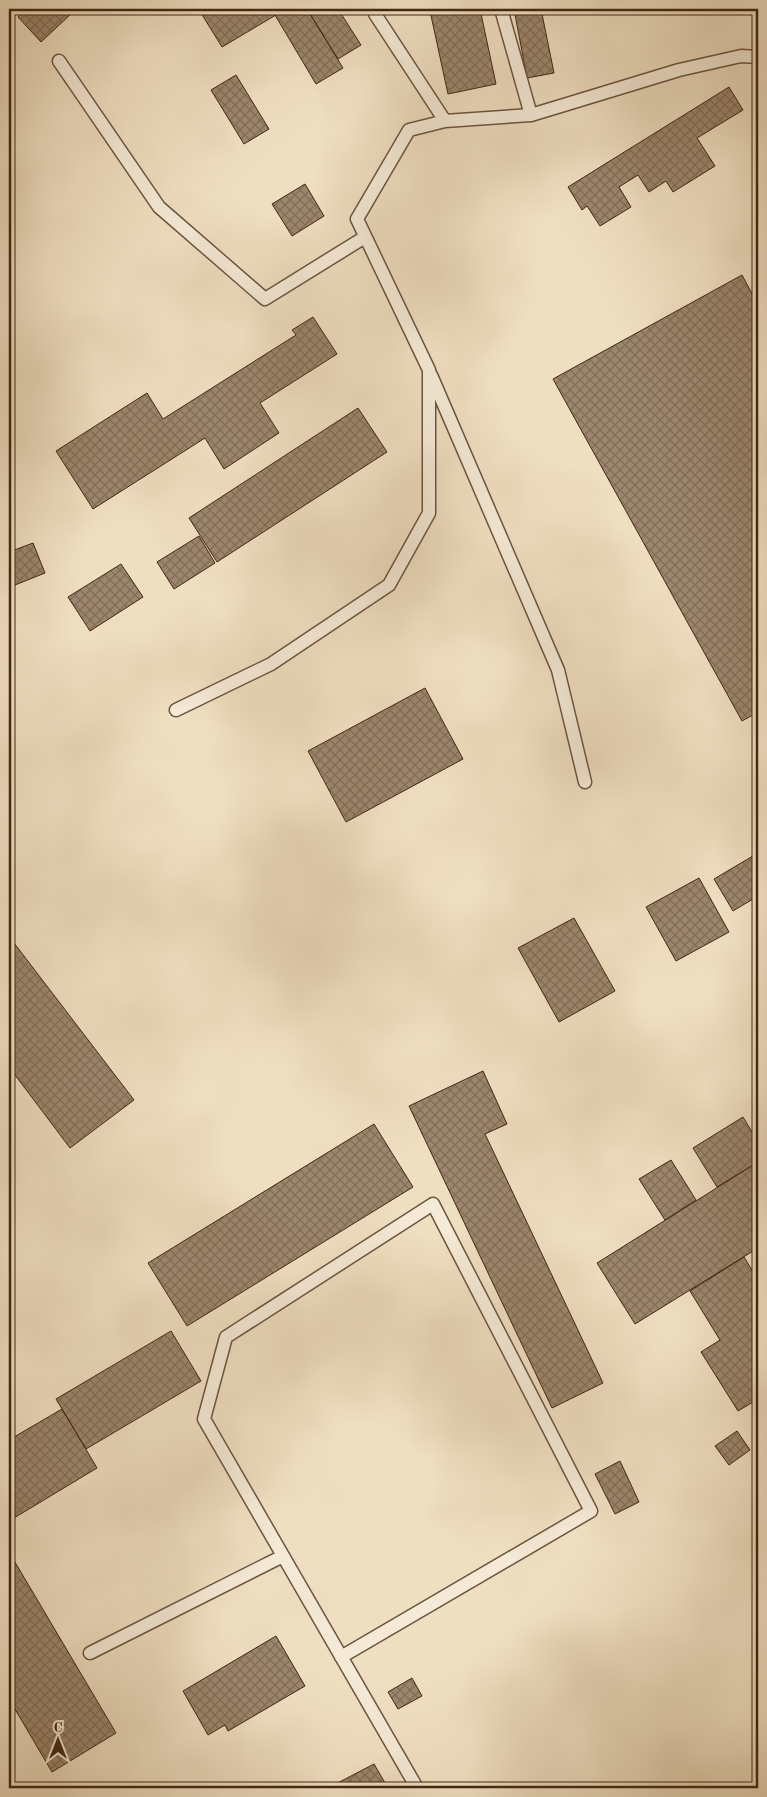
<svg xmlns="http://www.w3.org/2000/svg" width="767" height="1797" font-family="'Old Standard TT',serif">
	<defs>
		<pattern id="building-cross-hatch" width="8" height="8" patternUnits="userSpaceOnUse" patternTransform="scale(1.25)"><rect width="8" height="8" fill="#9c866d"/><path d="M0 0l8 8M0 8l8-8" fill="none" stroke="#816d58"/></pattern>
	</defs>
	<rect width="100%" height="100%" fill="#efdfc1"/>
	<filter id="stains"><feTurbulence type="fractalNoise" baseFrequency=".004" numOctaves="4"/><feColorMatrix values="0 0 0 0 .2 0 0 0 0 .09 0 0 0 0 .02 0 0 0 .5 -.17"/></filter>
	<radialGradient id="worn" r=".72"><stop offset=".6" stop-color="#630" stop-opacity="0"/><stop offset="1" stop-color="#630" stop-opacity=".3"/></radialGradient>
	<path fill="url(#building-cross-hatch)" stroke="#422612" d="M27 9H68L72 13 41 42 18 17Z
		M207 9H286L222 47 201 13Z
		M286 9H307L343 68 316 84 275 15Z
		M307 9H338L361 45 338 59Z
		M422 9H480L496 84 448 94 430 11Z
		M514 9H541L554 73 527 78Z
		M236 75 269 129 244 144 211 90Z
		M729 87 743 110 697 138 715 166 673 192 666 181 649 192 638 175 619 187 631 207 600 226 587 206 582 210 568 187Z
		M305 184 324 216 292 236 272 204Z
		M742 275 758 305V712L742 721 553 379Z
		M313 317 337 354 260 403 279 433 224 469 205 438 93 509 56 451 147 393 163 419 296 335 292 330Z
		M358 408 387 452 217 562 189 518Z
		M199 536 215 563 174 589 157 562Z
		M33 543 45 573 15 585 9 570V552Z
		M121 564 143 597 90 631 68 597Z
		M425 688 463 759 346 822 308 751Z
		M758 853V896L733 911 714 879Z
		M699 878 729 932 676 961 646 907Z
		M574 918 615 991 559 1022 518 948Z
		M11 939 134 1100 70 1148 9 1067V941Z
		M483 1071 507 1124 485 1134 603 1383 552 1408 409 1106Z
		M743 1117 758 1142V1162L717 1187 693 1148Z
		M374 1124 413 1187 187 1326 148 1263Z
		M671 1160 696 1200 665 1220 639 1179Z
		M758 1162V1248L635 1324 597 1263Z
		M744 1257 758 1280V1399L738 1411 701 1352 720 1340 690 1291Z
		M171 1331 201 1381 86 1449 56 1399Z
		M62 1409 97 1468 9 1521V1440Z
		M737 1431 750 1450 729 1465 715 1446Z
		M620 1461 639 1502 615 1514 595 1474Z
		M9 1552 116 1733 52 1772 9 1699Z
		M276 1636 305 1686 228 1731 225 1725 208 1735 183 1691Z
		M412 1678 422 1696 398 1709 388 1692Z
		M374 1764 388 1788H328Z
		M97 1782 100 1788H86Z"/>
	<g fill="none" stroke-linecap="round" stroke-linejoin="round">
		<g stroke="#6d543e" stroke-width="15">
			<path id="service" d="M501 9 531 115
				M375 14 445 121
				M59 61 159 207 265 299 365 237
				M431 375 558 670 585 782
				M176 710 271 664 389 585 429 513V370L357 219 409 130 445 121 531 115 679 70 741 56 758 57
				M90 1653 283 1556
				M341 1657 591 1511 433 1204 226 1337 204 1419 417 1788"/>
		</g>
		<use href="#service" stroke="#f5ead7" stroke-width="12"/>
	</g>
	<rect width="767" height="1797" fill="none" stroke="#efdfc1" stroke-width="30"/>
	<rect x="10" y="10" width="747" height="1777" fill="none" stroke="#422612" stroke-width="2.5"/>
	<rect x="15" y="15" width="737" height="1767" fill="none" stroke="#422612"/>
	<g transform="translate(58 1740)" stroke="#f5ead7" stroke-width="4" paint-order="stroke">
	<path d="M0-4L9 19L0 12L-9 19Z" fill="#422612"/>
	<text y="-8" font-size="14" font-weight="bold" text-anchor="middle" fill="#422612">С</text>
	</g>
	<rect width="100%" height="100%" filter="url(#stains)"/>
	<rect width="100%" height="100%" fill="url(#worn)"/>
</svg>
